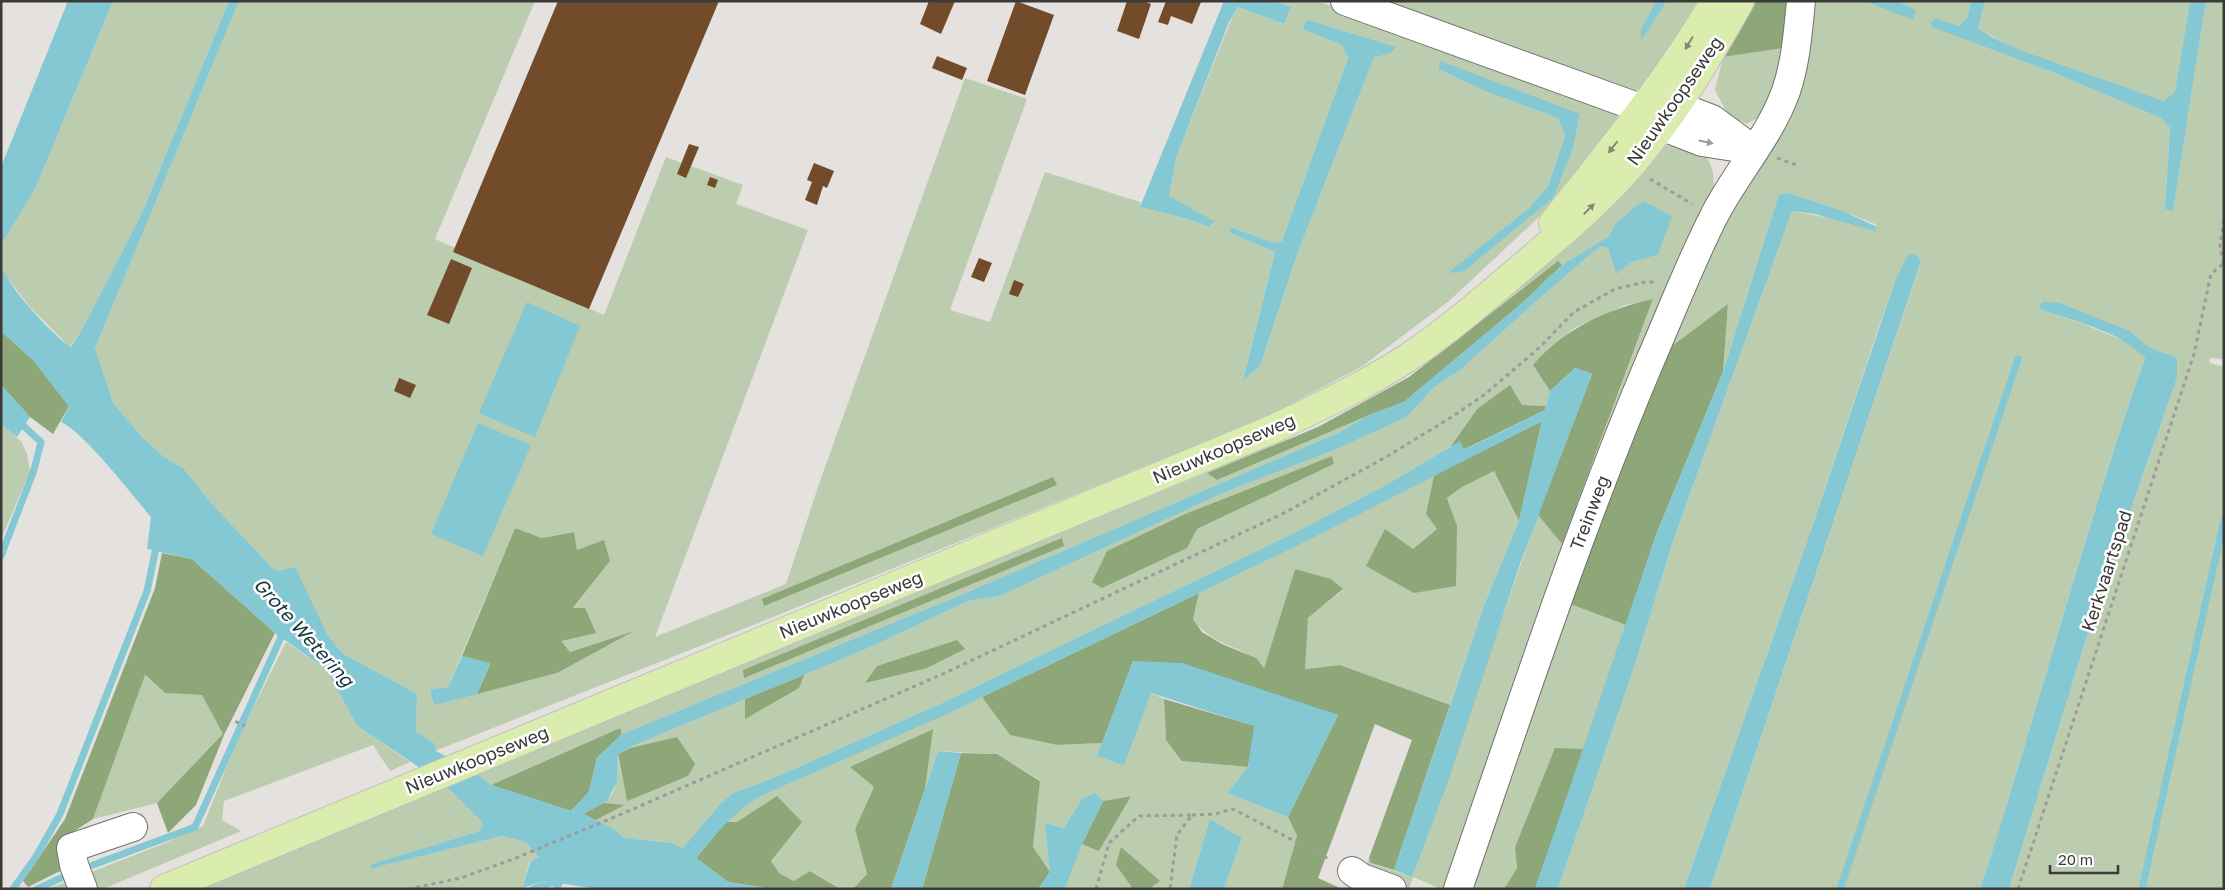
<svg xmlns="http://www.w3.org/2000/svg" width="2225" height="890" font-family="'Golos Text',sans-serif">
	<rect width="100%" height="100%" fill="#e4e1de"/>
	<path fill="#bcccae" fill-rule="evenodd" d="M113 1H229L142 213 85 324 70 347 30 307 5 275 1 265V245L35 189Z
		M239 1H535L435 239 604 315 666 157 743 185 736 204 808 230 655 637 786 584 820 481 965 78 1027 99 950 310 990 322 1045 172 1140 202V207L1188 219 1209 227 1215 223 1169 196 1176 158 1231 20 1238 7 1284 24 1291 7 1274 1H1317L1607 104 1618 118 1614 137 1540 216 1449 301 1361 367 1275 412 1212 439 763 621 435 751 434 743 416 732 417 694 342 653 327 634 313 609 280 571 272 568 257 553 212 504 184 469 164 457 142 437 113 403 95 348ZM1304 29 1395 47 1390 54 1374 57 1298 252 1260 366 1243 379 1275 252 1230 233V227L1275 243 1282 241 1348 58 1342 45ZM1440 62 1580 115 1553 198 1449 273 1528 209 1548 186 1565 136 1558 118 1485 91 1438 69ZM515 528 542 538 573 532 577 550 610 561 573 609 560 641 570 652 630 632 434 705 430 689 448 687Z
		M1371 1H1656L1641 29V39L1667 1H1704L1647 87 1630 91Z
		M1811 1H1864L1912 19 1916 10 1897 1H1971L1967 18 1959 26 1936 18 2050 71 2161 118 2170 128 2165 209 2173 211 2206 1H2224V359L2209 358 2210 363 2224 367V889H2009L2086 639 2154 444 2177 358 2149 347 2130 331 2042 310 2081 323 2129 343 2145 358C2083 532 2038 713 1980 889H1710L1921 262 1908 255 1896 278 1878 329 1809 536 1684 889H1558L1635 664 1674 538 1792 211 1877 227 1875 224 1843 211 1788 193 1779 194 1723 372 1728 304 1570 604 1626 625 1584 749H1555L1515 847 1517 868 1504 889H1441L1413 877 1409 889H1350L1362 878 1369 858 1371 863 1412 877 1538 515 1562 544 1653 300 1625 305 1574 328 1533 365 1550 391 1546 406 1522 405 1510 386 1477 409 1451 446 1386 485 1294 533 940 704 776 777 733 793 719 805 683 848 672 843 624 838 611 827 596 820 624 806 603 803C618 795 617 774 618 759L627 800 677 737 630 748 637 744 866 649 968 601 1000 596 1223 493 1339 448 1407 417 1433 388 1460 370 1541 297 1600 246 1608 248 1616 273 1632 262 1658 255 1616 223 1609 236 1562 265 1558 261 1476 324 1562 247 1662 146C1672 146 1687 143 1697 148 1705 152 1712 165 1713 174 1717 194 1704 248 1700 271ZM1332 456 1334 464 1197 529 1092 582 1107 551 1185 514Z
		M1985 1H2190L2175 93 2165 101C2105 81 2030 62 1978 28Z
		M1784 48 1771 103 1757 118 1747 124 1728 115 1715 90 1723 57Z
		M1367 416 1340 432 963 594 622 734 620 728 491 785 474 771 1207 473 1217 480Z
		M1 425 21 441 27 454 30 471 1 539Z
		M1494 471 1519 521 1485 603 1450 705 1340 665 1304 669 1308 618 1343 590 1295 569 1264 668C1245 644 1214 649 1193 619L1199 593 1291 549 1434 475 1426 514 1437 529 1413 549 1414 593 1457 526 1447 498 1462 487Z
		M286 642 327 670 357 726 410 762 390 771 373 745 224 801 222 820 241 831 103 889H48L163 844 203 826 238 738Z
		M144 675 165 693 202 695 224 735 157 803 93 819Z
		M1151 693 1164 699 1166 740 1180 761 1248 767 1227 793 1288 817 1297 836 1282 889H1224L1242 838 1210 819 1189 889H1065L1082 844 1099 850 1130 796 1103 801 1095 794 1082 799 1064 828 1046 823 1050 872 1033 847 1040 780 997 754 938 751 925 789 932 729 851 768 874 787 855 829 867 874 853 889H840L811 871 794 881 779 873 771 861 737 822H726L742 807 761 796 982 697 1010 735 1057 745 1102 743 1097 756Z
		M443 783 483 823 480 831 373 864 370 869 502 836 525 842 539 857 530 861 522 888 197 889Z"/>
	<path fill="#8ea779" d="M1756 1H1795L1784 48 1723 57Z
		M1558 261 1562 265 1521 304 1404 402 1367 416 1217 480 1207 473 1318 427 1409 377Z
		M1653 299 1562 544 1538 515 1592 374 1575 368 1550 391 1533 365C1564 329 1607 309 1653 299Z
		M1728 304 1723 372 1656 535 1626 625 1570 604 1663 353Z
		M1 331 34 361 69 406 53 434 30 417 1 385Z
		M1510 385 1522 405 1546 406 1545 410 1463 450 1451 446 1477 409Z
		M1542 421 1519 521 1494 471 1462 487 1447 498 1457 526 1456 586 1414 593 1366 566 1385 529 1413 549 1437 529 1426 514 1434 475Z
		M1332 456 1334 464 1197 529 1187 548 1102 588 1092 582 1107 551 1185 514Z
		M1053 477 1057 485 764 606 762 599Z
		M515 528 542 538 574 532 577 550 604 540 610 561 573 608H585L596 633 561 641 570 652 634 631 557 673 477 694 490 664 462 656Z
		M1062 538 1064 546 744 678 743 670Z
		M162 553 192 559 275 633 224 735 196 805 168 833 157 803 223 734 202 695 165 693 145 675 93 819 59 841 66 868 28 887 23 881 65 819 155 588Z
		M1295 569 1331 579 1343 589 1308 618 1305 669 1340 665 1450 705 1394 870 1371 863 1369 858 1412 740 1375 724 1318 878 1342 889H1282L1297 836 1288 817 1338 715 1133 661 1102 743 1057 745 1010 735 982 697 1199 593 1193 619 1202 632 1222 644 1256 658 1264 668Z
		M957 640 965 649 927 668 865 683 877 666Z
		M804 675 799 688 745 719V699Z
		M1164 699 1255 726 1248 767 1181 761 1166 740Z
		M620 728 622 734 597 758 589 792 571 811 491 785Z
		M933 729 925 789 891 889H853L867 874 855 829 874 787 850 767Z
		M677 737 695 764 688 776 627 801 618 754 630 748Z
		M1555 748 1584 749 1535 889H1504L1517 868 1515 847Z
		M961 753 997 754 1040 781 1033 847 1050 872 1038 889H922Z
		M777 796 802 822 771 861 779 873 794 881 810 871 840 889H771L728 882 696 858 726 822H737Z
		M1131 796 1099 851 1082 844 1103 801Z
		M603 803 625 805 596 820 583 814Z
		M1121 847 1160 881 1149 889H1133L1116 865Z"/>
	<path fill="#83c8d3" d="M68 1H113L35 189 1 245V167Z
		M229 1H239L95 348 113 403 142 437 164 457 184 469 212 504 272 568 280 571 295 567 327 634 342 653 417 694 416 732 434 743 436 751 474 771 491 785 571 811 589 792 597 758 622 734 963 594 1340 432 1367 416 1404 402 1521 304 1562 265 1609 236 1616 223 1643 201 1672 216 1658 255 1632 262 1616 274 1608 248 1600 246 1541 297 1460 370 1433 388 1407 417 1339 448 1223 493 1000 596 968 601 866 649 637 744 618 754 617 782 607 801 583 814 611 827 624 838 672 843 683 848 719 805 733 793 776 777 940 704 1294 533 1386 485 1460 441 1464 450 1545 410 1550 391 1575 368 1592 374 1520 564 1448 782 1412 877 1394 870 1485 603 1519 521 1542 421 1291 549 949 713 761 796C733 812 716 834 696 858L728 882 771 889H597L546 881 522 888 531 861 539 857 525 842 502 836 370 869 372 864 480 831 483 823 443 783 357 726 327 670 275 633 192 559 147 549 151 517C132 495 84 432 61 422L69 406 34 361 1 331V265C8 287 51 334 71 347L85 324 142 213Z
		M1224 1H1274L1291 7 1284 24 1238 7 1229 22 1176 158 1169 196 1215 222 1209 227 1188 219 1140 207Z
		M1656 1H1667L1641 40V29Z
		M1864 1H1897L1916 10 1913 20Z
		M1971 1H1985L1978 28 1993 38 2022 51 2164 101 2175 92 2190 1H2206L2173 211 2165 209 2170 128 2161 118 2050 71 1932 27 1931 22 1936 18 1959 26 1967 18Z
		M1307 20 1396 47 1390 54 1374 57 1298 252 1260 366 1243 380 1275 252 1230 233V227L1275 243 1282 241 1348 58 1342 45 1303 29Z
		M1440 61 1580 114 1572 151 1553 198 1464 271 1448 273 1528 209 1548 186 1565 136 1558 118 1485 91 1438 69Z
		M1788 193 1843 211 1877 227 1875 231 1815 214 1792 211 1674 538 1635 664 1558 889H1535L1656 535 1723 372 1779 194Z
		M1915 254 1921 261 1710 889H1684L1809 536 1896 278 1908 255Z
		M527 302 580 326 535 437 479 413Z
		M2043 302 2060 303 2130 331 2149 347 2177 358V377L2086 639 2009 889H1980C2038 713 2083 533 2145 358 2119 331 2077 322 2042 310L2039 306Z
		M1 385 30 417 17 437 1 425Z
		M478 423 531 445 483 556 431 534Z
		M462 656 490 663 477 694 434 705 430 689 448 687Z
		M1133 661 1182 663 1338 715 1288 817 1227 793 1248 767 1254 726 1151 693 1124 765 1097 756Z
		M938 751 961 753 922 889H891Z
		M1095 793 1103 801 1082 844 1065 889H1038L1050 872 1045 823 1064 828 1082 799Z
		M1210 819 1242 838 1224 889H1189Z"/>
	<g fill="none" stroke-linecap="round" stroke-linejoin="round">
		<path stroke="#83c8d3" stroke-width="7" d="M1 556 34 470 41 442 18 421
			M93 865 195 827 281 637 280 629
			M13 889 37 855 60 814 147 591 157 543
			M37 889 63 877
			M533 889 560 880
			M556 889 563 876
			M1840 889 2018 359
			M2142 889 2224 520"/>
	</g>
	<path fill="#724c2a" d="M558 1H719L589 309 453 252Z
		M929 1H955L941 34 920 24Z
		M1016 1 1054 15 1025 95 987 81Z
		M1127 1H1144L1151 4 1139 39 1117 31Z
		M1166 1H1199L1201 2 1192 24 1171 16 1168 25 1158 22Z
		M937 56 967 68 962 80 932 68Z
		M689 144 699 147 686 178 677 174Z
		M814 163 834 171 827 188 823 186 817 205 805 200 812 182 807 180Z
		M710 177 718 180 715 188 707 185Z
		M979 258 992 263 984 282 971 277Z
		M451 259 472 268 449 324 427 315Z
		M1014 280 1024 284 1018 297 1009 294Z
		M399 378 416 385 410 398 394 391Z"/>
	<g fill="none" stroke-linecap="round" stroke-linejoin="round">
		<g stroke="#73706d" stroke-width="30">
			<path id="minor" d="M1345 1 1643 109 1661 126 1702 142 1753 150
				M1652 108 1675 105 1712 119 1750 147
				M1352 871 1362 878 1392 889
				M83 889 74 865 71 848 133 827
				M1458 889C1519 712 1577 533 1650 361 1671 313 1690 263 1714 216 1736 173 1770 136 1786 91 1796 62 1798 31 1801 1"/>
		</g>
		<g stroke="#c0c0c0" stroke-width="30">
			<path id="major" d="M1553 223C1610 151 1668 81 1715 1
				M164 889 1273 429C1320 406 1367 385 1410 356 1452 328 1490 294 1529 261 1564 231 1600 201 1631 165 1673 117 1709 57 1740 1"/>
		</g>
		<path stroke="#9e9c99" stroke-width="3" stroke-dasharray="4 4" stroke-linecap="butt" d="M1777 158 1796 165
			M1650 179 1692 204
			M2224 220 2220 245 2224 266
			M228 718 245 726
			M1192 815 1215 814 1233 809 1331 860
			M408 889 461 878 516 858 624 813 945 673 1286 512 1386 457 1450 418 1484 395 1539 348 1574 312 1615 289 1645 282H1657
			M1096 889 1109 843 1139 816 1192 815 1177 835 1170 889
			M2018 889 2194 354 2211 274 2223 264"/>
		<use href="#minor" stroke="#fff" stroke-width="28"/>
		<use href="#major" stroke="#daecae" stroke-width="28"/>
	</g>
	<defs><path id="oneway-solid" d="M-6-.8H1V-3.2L6.5 0L1 3.2V.8H-6Z" transform="scale(1.25)"/></defs>
	<g fill="#838a6e">
		<use href="#oneway-solid" transform="translate(1689 43) rotate(121)"/>
		<use href="#oneway-solid" transform="translate(1613 147) rotate(128)"/>
		<use href="#oneway-solid" transform="translate(1589 209) rotate(-45)"/>
	</g>
	<use fill="#9d9c9c" href="#oneway-solid" transform="translate(1706 142) rotate(12)"/>
	<g text-anchor="middle" stroke-width="5" stroke-linejoin="round" paint-order="stroke">
		<g font-size="18" fill="#3b3a39" stroke="#fff">
			<text transform="translate(1675 101) rotate(-55)" y="6">Nieuwkoopseweg</text>
			<text transform="translate(1224 449) rotate(-23)" y="6">Nieuwkoopseweg</text>
			<text transform="translate(1590 513) rotate(-69)" y="6">Treinweg</text>
			<text transform="translate(2107 571) rotate(-72)" y="6">Kerkvaartspad</text>
			<text transform="translate(851 605) rotate(-22)" y="6">Nieuwkoopseweg</text>
			<text transform="translate(477 760) rotate(-22)" y="6">Nieuwkoopseweg</text>
		</g>
		<g font-size="19" font-style="italic" fill="#14373c" stroke="#fff">
			<text transform="translate(304 632) rotate(48)" y="7">Grote Wetering</text>
		</g>
	</g>
	<rect width="2225" height="890" fill="none" stroke="#3b3a39" stroke-width="5"/>
	<path d="M2050 865v8h68v-8" fill="none" stroke="#3b3a39" stroke-width="2.5"/>
	<text x="2058" y="865" font-size="15" fill="#3b3a39" stroke="#ffffff" stroke-width="4" paint-order="stroke">20 m</text>
</svg>
